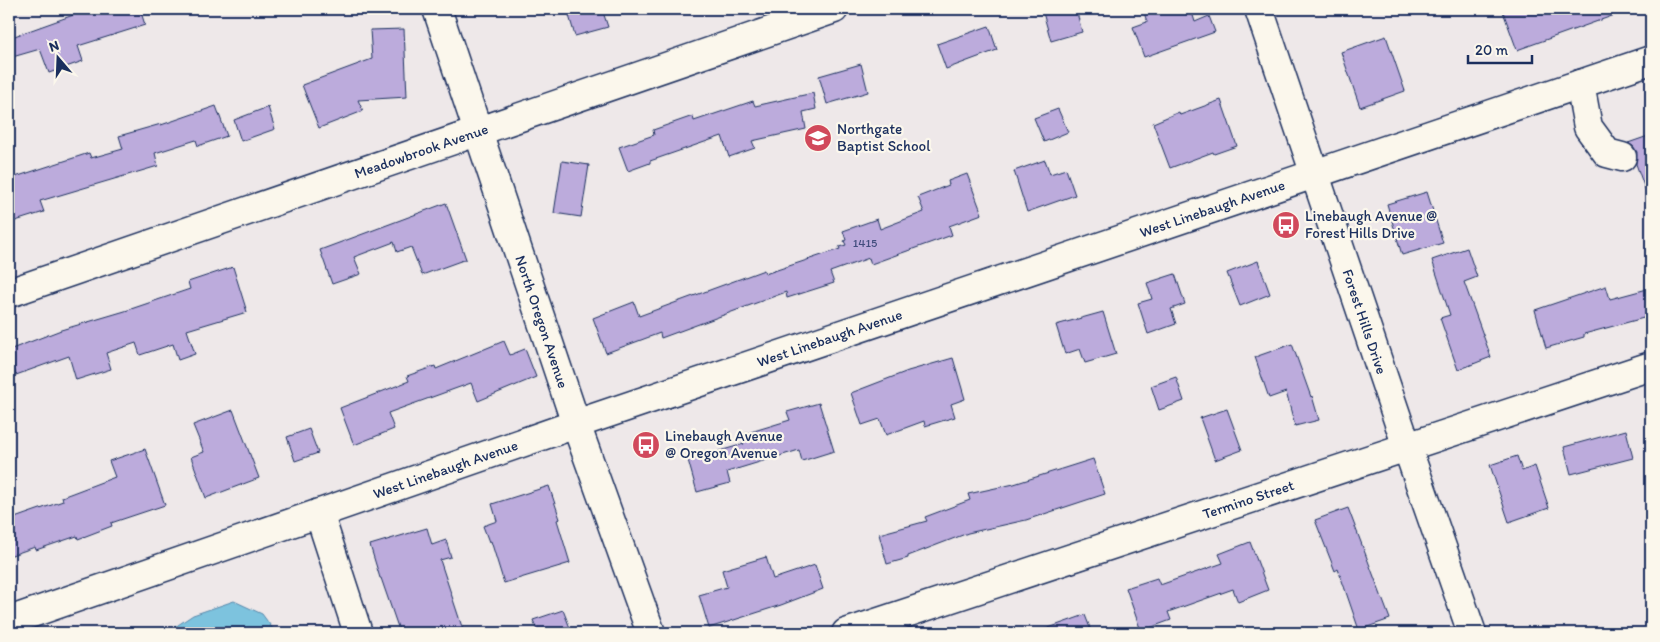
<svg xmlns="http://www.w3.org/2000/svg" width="1660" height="642" font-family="Itim,sans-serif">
	<rect width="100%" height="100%" fill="#eee8e9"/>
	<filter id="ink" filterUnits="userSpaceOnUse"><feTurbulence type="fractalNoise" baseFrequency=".02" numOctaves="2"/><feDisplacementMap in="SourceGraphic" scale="10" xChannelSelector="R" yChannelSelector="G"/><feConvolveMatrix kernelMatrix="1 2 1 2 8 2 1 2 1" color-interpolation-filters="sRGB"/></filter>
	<g filter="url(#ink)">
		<path fill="#7dc3de" stroke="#5688ab" d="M234 601 262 614 276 633H166L193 615Z"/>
		<path fill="#bcabdc" stroke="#1b2f5e" d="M90 9H140L145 25 78 46 83 61 49 73 40 49 9 58V38Z
			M577 9H602L608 27 575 36 568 12Z
			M1042 9H1076L1082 32 1051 41Z
			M1143 9H1191L1195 22 1209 16 1215 32 1144 57 1133 27 1147 22Z
			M1502 9H1626V11L1517 50Z
			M989 26 997 50 946 69 937 44Z
			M404 29 407 97 358 100 363 111 319 128 302 85 372 59 370 30Z
			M1386 36 1405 91 1360 107 1341 52Z
			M861 64 868 92 827 104 819 76Z
			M813 93 816 109 803 112 806 129 752 141 755 148 729 157 722 136 650 161V163L628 171 619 147 654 135 653 130 693 116 694 121 753 101 755 106Z
			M1221 100 1237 146 1214 154 1213 152 1170 168 1153 123 1179 112 1180 115Z
			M216 106 227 136 198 146 196 140 155 153 158 166 40 201 44 212 9 223V179L89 153 91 158 123 149 119 136 161 124V125Z
			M268 107 275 129 241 141 234 120Z
			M1058 109 1068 132 1044 142 1034 118Z
			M1651 135V200H1649L1636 164 1637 152 1633 146 1628 143Z
			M1045 160 1050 174 1066 169 1075 195 1027 212 1014 171Z
			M562 161 589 165 581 217 554 213Z
			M967 174 982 214 949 226 952 235 871 264 869 258 830 272 834 283 787 298 786 292 661 338 660 333 606 353 593 318 634 302 639 316 764 270 765 274 840 249 839 247 846 245 844 241 846 240 843 231 877 219 880 229 924 212 918 197 949 185 948 181Z
			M1427 192 1443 243 1402 255 1387 204Z
			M446 203 466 259 422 275 411 247 397 252 394 242 354 257 361 274 332 284 320 250Z
			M1467 248 1477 277 1464 282 1491 357 1458 370 1440 318 1450 315 1432 260Z
			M1258 261 1270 294 1240 306 1227 273Z
			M233 267 247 312 187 330 195 354 178 360 173 344 140 355 136 343 106 353 111 369 76 380 69 356 16 375 9 350 61 330 125 311 190 289 188 282Z
			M1175 274 1185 304 1171 309 1176 324 1148 334 1138 303 1152 299 1147 283Z
			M1606 286 1610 299 1651 288V316L1584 334V337L1546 348 1535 310Z
			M1103 312 1116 354 1085 363 1080 349 1065 354 1056 325Z
			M504 341 510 355 525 349 536 377 478 401 471 383 388 413 394 429 354 445 340 408 409 381 407 376 435 366 436 369Z
			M1292 344 1311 397 1312 396 1319 420 1295 426 1286 392 1269 398 1255 357Z
			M953 358 965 399 951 404 955 417 925 426 924 421 886 435 880 419 862 425 851 393 908 371Z
			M1176 377 1184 401 1159 410 1151 386Z
			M819 403 834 451 802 461 799 450 727 472 730 483 697 492 688 460 744 444 741 435 790 420 787 412Z
			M1227 409 1242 450 1215 460 1200 418Z
			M233 410 259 478 206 498 191 457 204 452 193 425Z
			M309 429 318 453 295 461 287 437Z
			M1626 430 1633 458 1571 474 1564 447Z
			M145 449 165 505 111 523 112 526 78 539 77 536 36 550 35 547 9 556V520L63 501 62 497 115 477 109 461Z
			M1517 456 1522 471 1535 466 1549 508 1509 522 1490 465Z
			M1093 459 1105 494 1026 520 968 533 908 556V558L887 564 879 534 927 521 925 517 970 500 968 494 1014 484Z
			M549 486 560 519 557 520 570 563 504 583 491 541 489 542 483 526 497 521 492 504Z
			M1348 508 1390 619 1359 630 1338 569 1335 571 1315 520Z
			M427 528 432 545 446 540 451 557 440 560 464 633H400L381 578H380L370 545Z
			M1250 542 1268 590 1238 602 1233 589 1168 612 1171 620 1141 631 1126 588 1157 578 1160 585 1223 563 1219 554Z
			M766 557 773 579 815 565 823 589 781 605 709 628 699 595 727 587 722 570Z
			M563 610 572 633H538L533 620Z
			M1085 615 1092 633H1040V631Z"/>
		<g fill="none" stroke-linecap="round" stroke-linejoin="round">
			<g stroke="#1b2f5e" stroke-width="31">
				<g id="minor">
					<path id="s1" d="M437 9 576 424 651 633"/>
					<path id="s2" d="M1259 9 1407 447 1472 633"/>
					<path d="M1580 84 1588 127 1607 153 1622 157"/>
					<path id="s3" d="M9 293 834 9"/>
					<path d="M319 513 358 633"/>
					<path id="s4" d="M9 621 576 424 1651 60"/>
					<path id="s5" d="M846 633 1651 366"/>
				</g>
			</g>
			<use href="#minor" stroke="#fbf7ec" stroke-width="28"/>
		</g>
	</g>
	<defs>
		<g id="school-disc" transform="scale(1.4375)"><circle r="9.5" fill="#d1495b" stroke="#fbf7ec"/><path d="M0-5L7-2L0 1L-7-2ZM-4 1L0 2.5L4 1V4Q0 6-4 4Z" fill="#fff"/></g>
		<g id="bus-disc" transform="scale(1.4375)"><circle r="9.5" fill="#d1495b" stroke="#fbf7ec"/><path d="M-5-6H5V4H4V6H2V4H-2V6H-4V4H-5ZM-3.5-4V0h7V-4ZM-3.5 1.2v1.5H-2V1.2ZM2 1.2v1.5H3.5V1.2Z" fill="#fff"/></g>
	</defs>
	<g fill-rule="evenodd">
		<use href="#school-disc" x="818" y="138"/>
		<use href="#bus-disc" x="1286" y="225"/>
		<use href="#bus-disc" x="646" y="445"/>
	</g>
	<g text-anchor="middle" stroke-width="4.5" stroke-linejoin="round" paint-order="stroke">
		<g font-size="12" fill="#434e7e">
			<text x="865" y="247">1415</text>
		</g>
		<g font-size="15" fill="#1b2f5e" stroke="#fbf7ec" text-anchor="start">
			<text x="837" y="134">Northgate<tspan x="837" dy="17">Baptist School</tspan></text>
			<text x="1305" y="221">Linebaugh Avenue @<tspan x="1305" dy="17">Forest Hills Drive</tspan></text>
			<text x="665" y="441">Linebaugh Avenue<tspan x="665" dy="17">@ Oregon Avenue</tspan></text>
		</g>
		<g font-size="15" fill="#1b2f5e" stroke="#fbf7ec">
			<text dy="5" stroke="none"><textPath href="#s3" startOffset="436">Meadowbrook Avenue</textPath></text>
			<text dy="5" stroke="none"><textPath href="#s4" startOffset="1272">West Linebaugh Avenue</textPath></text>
			<text dy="5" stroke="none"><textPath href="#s2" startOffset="330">Forest Hills Drive</textPath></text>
			<text dy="5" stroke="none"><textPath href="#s1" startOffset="330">North Oregon Avenue</textPath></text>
			<text dy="5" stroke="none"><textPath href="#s4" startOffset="868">West Linebaugh Avenue</textPath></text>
			<text dy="5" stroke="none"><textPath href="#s4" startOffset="462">West Linebaugh Avenue</textPath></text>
			<text dy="5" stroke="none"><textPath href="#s5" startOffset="424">Termino Street</textPath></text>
		</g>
	</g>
	<rect width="1660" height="642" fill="none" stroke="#fbf7ec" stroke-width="30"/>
	<rect x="15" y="15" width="1630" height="612" fill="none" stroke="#1b2f5e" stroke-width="2" filter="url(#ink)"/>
	<g transform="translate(58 58) rotate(341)" stroke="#fbf7ec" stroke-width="4" paint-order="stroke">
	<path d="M0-4L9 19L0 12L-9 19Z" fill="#1b2f5e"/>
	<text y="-8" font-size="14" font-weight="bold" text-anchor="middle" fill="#1b2f5e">N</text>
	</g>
	<path d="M1468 55v8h64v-8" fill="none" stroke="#1b2f5e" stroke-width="2.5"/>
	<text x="1475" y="55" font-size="15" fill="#1b2f5e" stroke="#fbf7ec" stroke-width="4" paint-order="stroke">20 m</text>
</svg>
